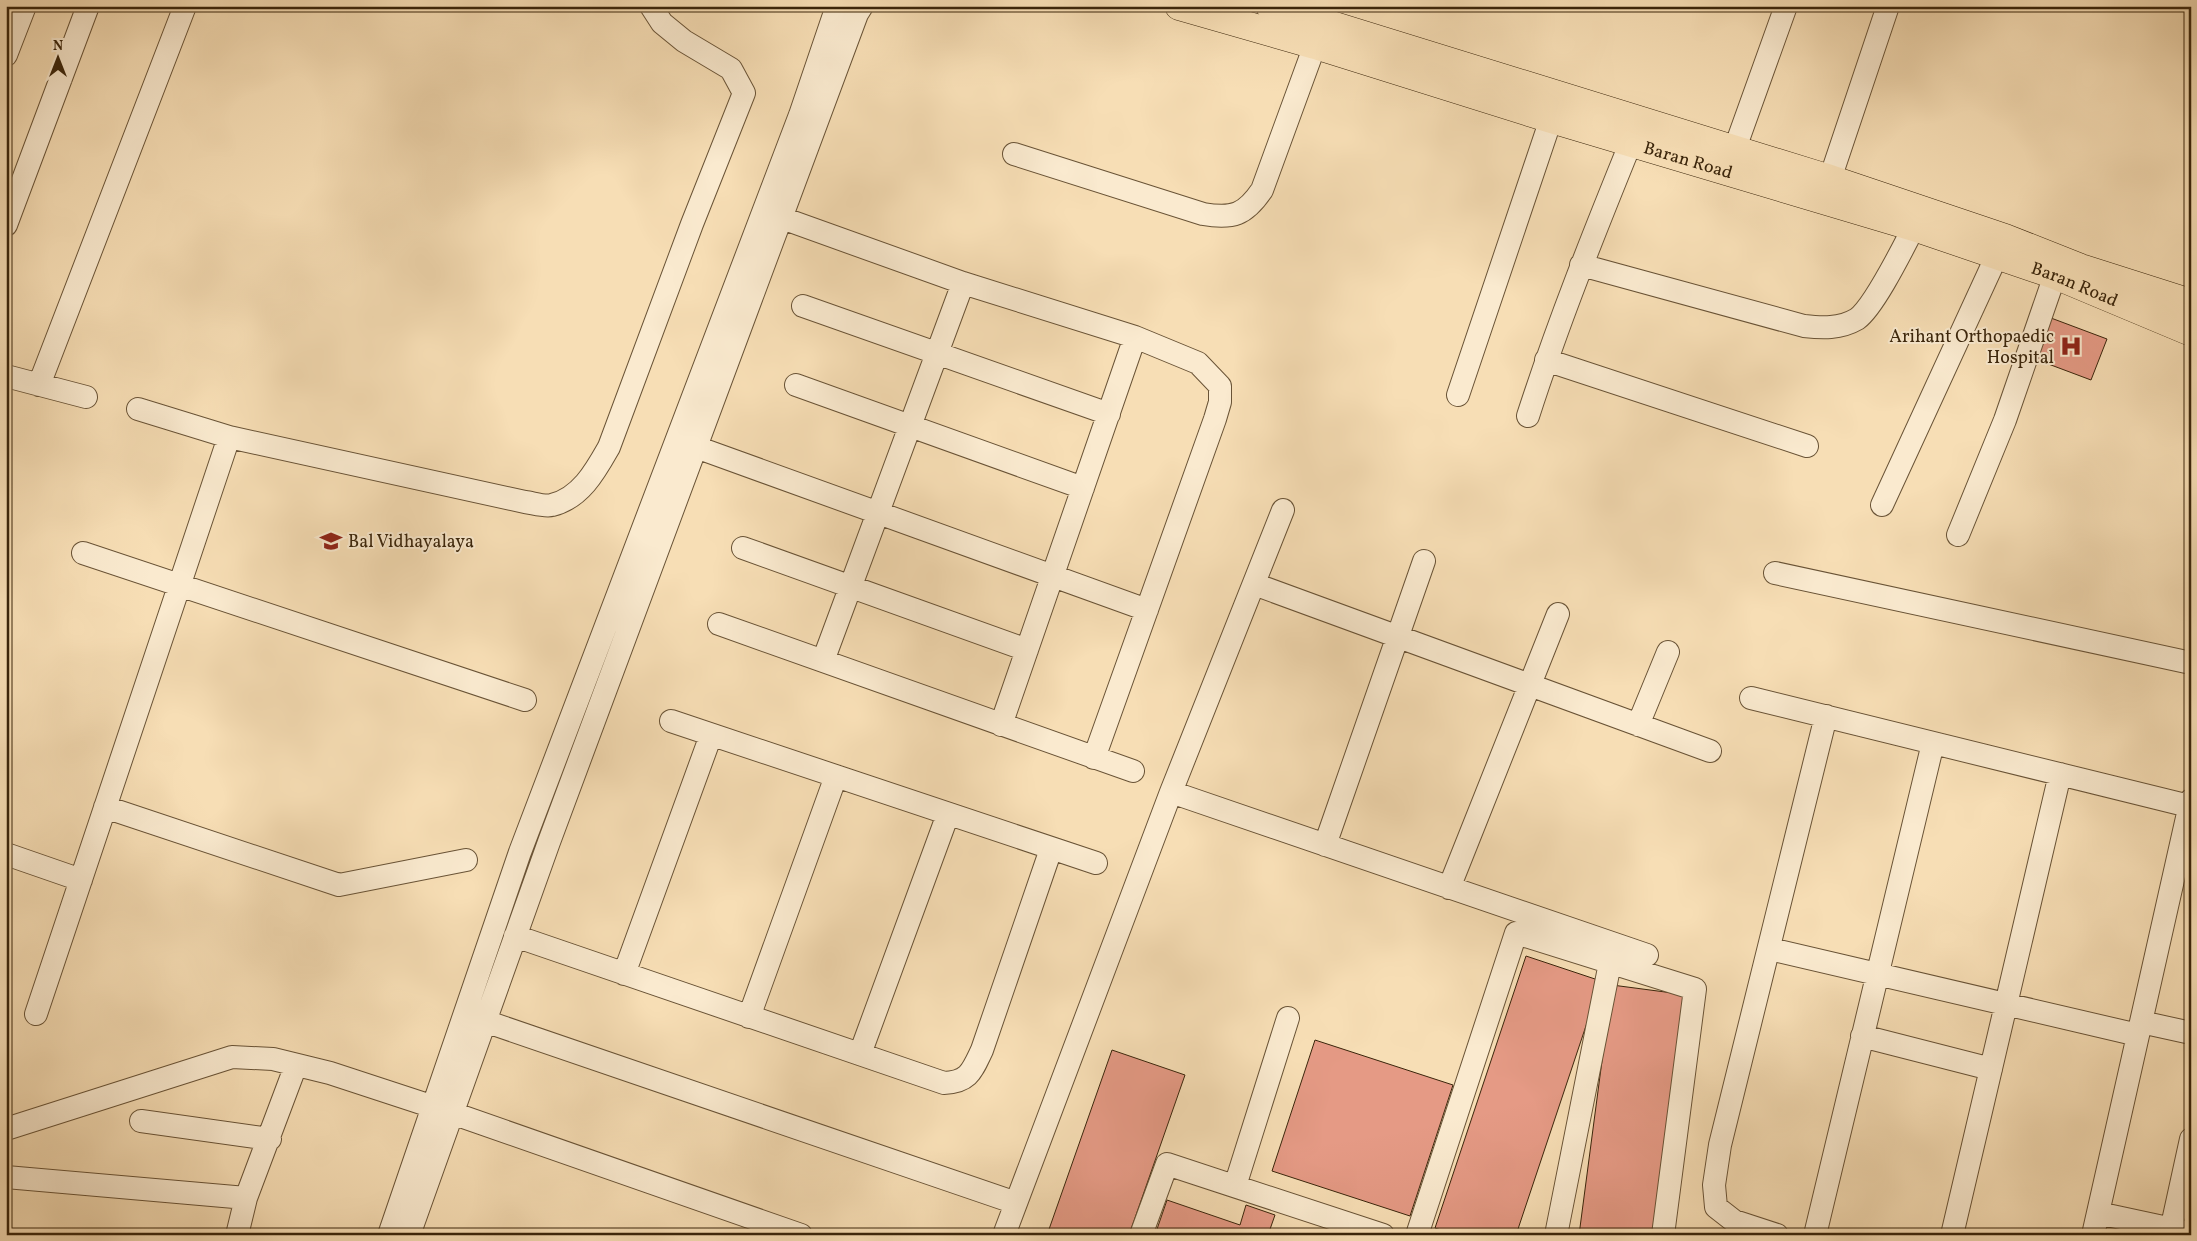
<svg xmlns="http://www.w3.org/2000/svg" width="2197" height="1241" font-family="Vollkorn,serif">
	<rect width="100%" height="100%" fill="#f7deb5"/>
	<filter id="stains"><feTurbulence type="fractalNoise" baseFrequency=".004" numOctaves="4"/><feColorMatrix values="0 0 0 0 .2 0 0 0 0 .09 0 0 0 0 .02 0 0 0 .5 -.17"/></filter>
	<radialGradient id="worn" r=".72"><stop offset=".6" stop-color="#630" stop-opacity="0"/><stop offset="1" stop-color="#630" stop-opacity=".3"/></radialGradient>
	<path fill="#e59a85" stroke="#3a250b" d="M2051 318 2107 339 2091 380 2035 359Z
		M1526 956 1601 981 1516 1235H1456L1435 1228Z
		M1612 985 1688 995 1657 1235H1579Z
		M1315 1040 1453 1085 1410 1216 1272 1171Z
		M1112 1050 1185 1075 1129 1235H1047Z
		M1167 1200 1240 1225 1246 1205 1275 1215 1268 1235H1155Z"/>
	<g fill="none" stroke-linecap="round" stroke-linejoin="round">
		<g stroke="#695336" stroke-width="24">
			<path id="minor" d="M6 55 25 6
				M1734 151 1786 6
				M1014 154 1203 214C1233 219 1245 215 1262 190L1315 45
				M1830 179 1888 6
				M768 213 963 283 1135 337 1198 363 1220 386V402L1215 419 1094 758
				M6 225 88 6
				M1581 265 1804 326C1822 328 1840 329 1857 319 1874 307 1903 248 1914 227
				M803 306 1109 414
				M1546 360 1807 446
				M6 376 86 397
				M39 385 185 6
				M796 385 1083 488
				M1458 395 1551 119
				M138 409 229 437 525 502C533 503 545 507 552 505 581 498 596 470 609 447L692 224 744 93 731 69 684 41 662 23 651 6
				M1528 416C1558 323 1594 233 1631 142
				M682 442 1147 610
				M1882 505 2004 240
				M1958 535 2005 420 2055 275
				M743 548 1027 650
				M83 553 525 700
				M1775 573 2191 663
				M1254 584 1710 751
				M719 624 1133 771
				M823 661 963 283
				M1751 698 2189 806
				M671 721 1096 863
				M1001 725 1135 337
				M1638 725 1668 652
				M1171 792 1647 955
				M105 807 339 885 466 860
				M1325 845 1424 561
				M6 854 81 880
				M1449 888 1558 614
				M515 936 944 1083C969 1082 972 1071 982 1050L1051 849
				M1770 949 2138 1035
				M624 974 711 735
				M36 1014 229 437
				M470 1016 1016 1203
				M749 1017 836 776
				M2141 1022 2191 1033
				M1862 1036 1991 1069
				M860 1054 948 814
				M141 1121 270 1139
				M6 1129 232 1057 273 1059 330 1073 452 1113 801 1235
				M6 1177 246 1198
				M1235 1186 1288 1018
				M2098 1213 2191 1233
				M237 1235 246 1198 296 1065
				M389 1235 520 852 800 115 837 6
				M409 1235 549 842 857 14 862 6
				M1004 1235 1171 792 1283 510
				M1141 1235 1167 1164 1383 1235
				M1417 1235 1516 933 1695 989 1663 1235
				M1556 1235 1610 963
				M1777 1235 1734 1221 1716 1207 1714 1185 1720 1145 1826 716
				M1815 1235 1933 743
				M1952 1235 2060 774
				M2093 1235 2191 800
				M2170 1235 2191 1139"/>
		</g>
		<g stroke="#3a250b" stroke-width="29">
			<g id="major">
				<path id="s1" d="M1179 6 1315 45 1551 119 1914 227 2055 275 2191 332"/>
				<path d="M1270 6 1830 179 2005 238 2081 268 2191 303"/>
			</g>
		</g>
		<use href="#minor" stroke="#faeacf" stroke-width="22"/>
		<use href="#major" stroke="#f7deb5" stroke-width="28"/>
	</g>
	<defs>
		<g id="hospital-bare" transform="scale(1.725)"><path d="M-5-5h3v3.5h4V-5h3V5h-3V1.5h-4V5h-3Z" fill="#8f2418" stroke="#faeacf" stroke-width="2.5" paint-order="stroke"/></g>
		<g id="school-bare" transform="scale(1.725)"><path d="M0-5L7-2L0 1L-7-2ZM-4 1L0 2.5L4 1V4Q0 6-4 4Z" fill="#8f2418" stroke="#faeacf" stroke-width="2.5" paint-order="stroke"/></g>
	</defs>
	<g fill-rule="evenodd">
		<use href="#hospital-bare" x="2071" y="346"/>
		<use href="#school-bare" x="331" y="541"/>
	</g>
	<g text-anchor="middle" stroke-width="4" stroke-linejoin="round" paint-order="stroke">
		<g font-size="18" fill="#3a250b" stroke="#faeacf">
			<text dy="6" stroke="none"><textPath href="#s1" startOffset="532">Baran Road</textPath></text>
			<text dy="6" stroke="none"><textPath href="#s1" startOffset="938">Baran Road</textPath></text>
		</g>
		<g font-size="18" fill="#3a250b" stroke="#faeacf" text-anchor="end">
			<text x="2054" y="342">Arihant Orthopaedic<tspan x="2054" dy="21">Hospital</tspan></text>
			<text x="348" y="547" text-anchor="start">Bal Vidhayalaya</text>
		</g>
	</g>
	<rect width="2197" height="1241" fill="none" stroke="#f7deb5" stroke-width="25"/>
	<rect x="8" y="8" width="2182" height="1226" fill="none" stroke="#3a250b" stroke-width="2.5"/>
	<rect x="12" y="12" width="2172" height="1216" fill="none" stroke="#3a250b"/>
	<g transform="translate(58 58)" stroke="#faeacf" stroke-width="4" paint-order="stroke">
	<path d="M0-4L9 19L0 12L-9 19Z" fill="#3a250b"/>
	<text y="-8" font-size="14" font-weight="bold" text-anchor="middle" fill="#3a250b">N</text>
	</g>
	<rect width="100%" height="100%" filter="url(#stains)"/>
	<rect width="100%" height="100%" fill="url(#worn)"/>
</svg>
